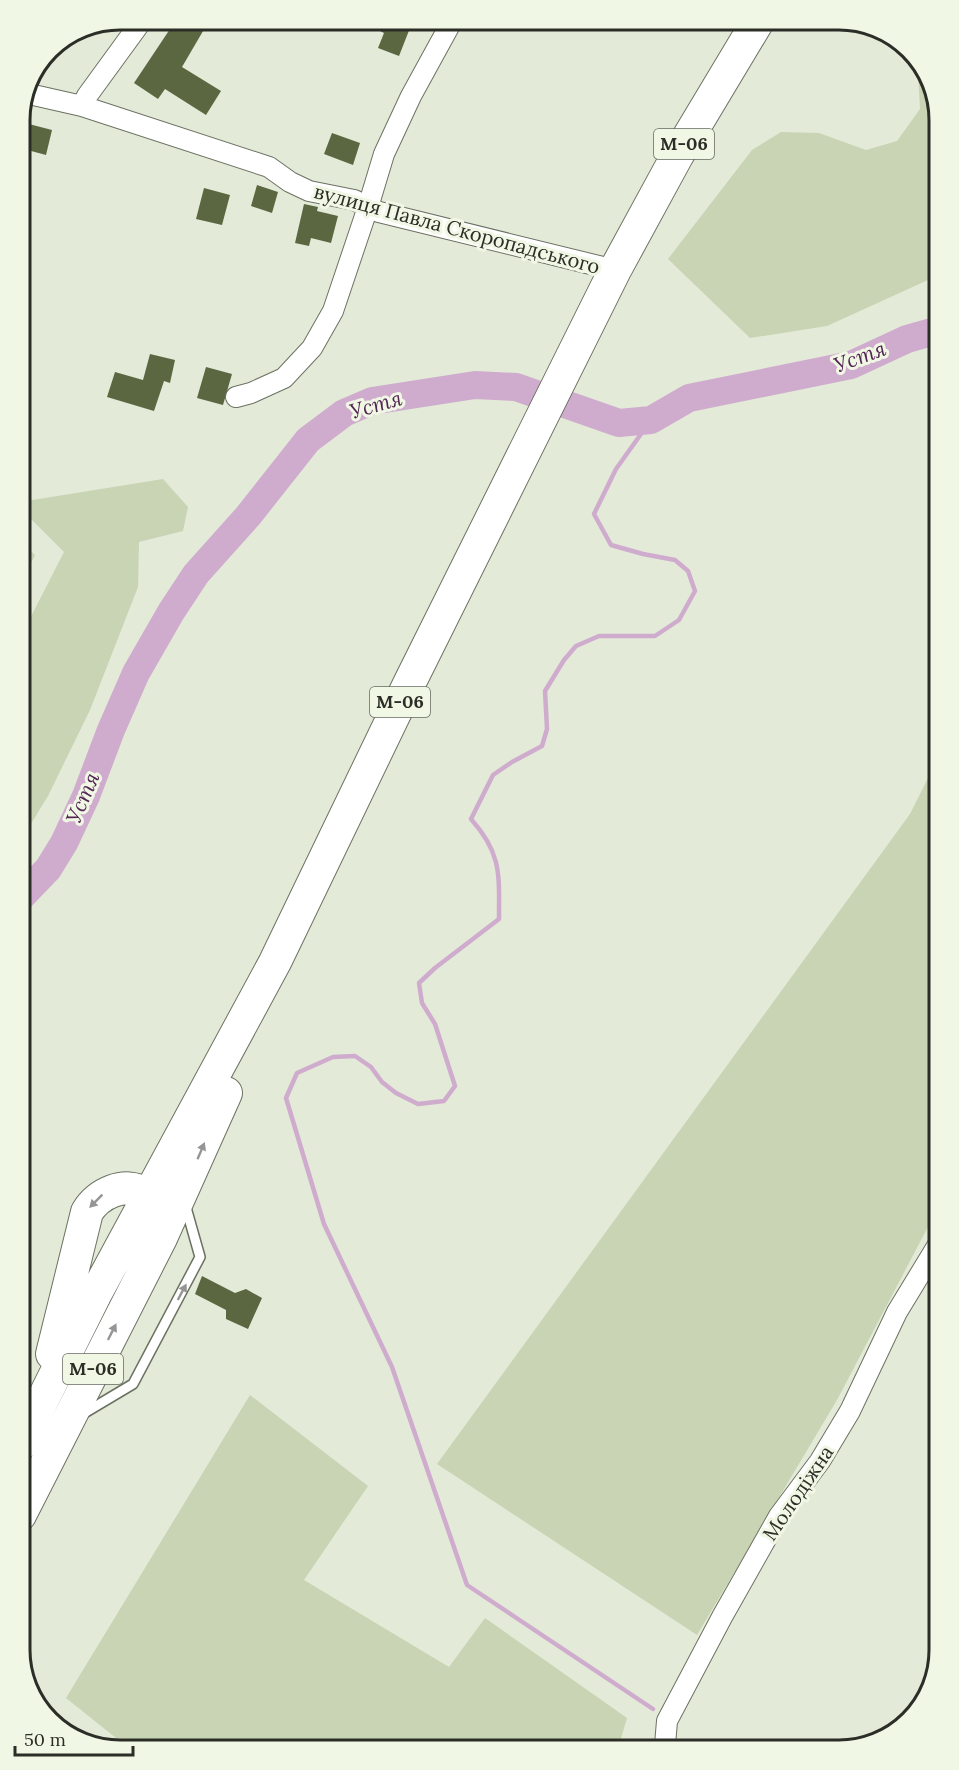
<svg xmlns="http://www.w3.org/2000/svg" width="959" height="1770" font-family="Lora,serif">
	<rect width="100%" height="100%" fill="#e3ead8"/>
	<path fill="#c9d4b4" d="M906 47 932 81 939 120V271L928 280 827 326 750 338 668 259 752 150 781 132 819 133 866 150 897 141 920 109 918 71Z
		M163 479 188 507 183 531 139 542 138 587 90 710 48 796 24 835 20 833V638L64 552 20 508V502Z
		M20 540 35 555 20 585Z
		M939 756V1206L837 1400 697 1635 437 1464 910 814Z
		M250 1395 368 1486 304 1580 449 1667 485 1618 627 1718 619 1745 131 1750 66 1698Z"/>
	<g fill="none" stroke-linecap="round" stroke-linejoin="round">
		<path stroke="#cfacce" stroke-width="4.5" d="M651 420 616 469 594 514 611 545 643 554 675 560 688 571 695 591 679 620 655 636H599L576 646 564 660 545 691 547 729 542 746 512 762 493 775 471 819C502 854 499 874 499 919L435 968 419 983 422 1003 435 1024 455 1086 444 1101 418 1104 396 1093 382 1082 371 1067 355 1056 333 1057 297 1073 286 1098 324 1224 392 1367 467 1585 653 1709"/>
		<path stroke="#cfacce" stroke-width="28" d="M20 898 48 869 64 843 86 796 111 730 136 673 171 612 196 574 248 516 308 440 344 413 372 401 475 385 516 387 619 423 651 420 689 398 851 365 907 339 939 330"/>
	</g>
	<path fill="#5b6740" d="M366 24H400L410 28 399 56 378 48 384 33Z
		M172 26H206L182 67 221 91 206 115 165 89 158 99 134 83Z
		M25 123 52 130 46 155 20 148Z
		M332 133 360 143 353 165 324 154Z
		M257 185 278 192 272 213 251 206Z
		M204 188 230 195 222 225 196 219Z
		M304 204 318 207 317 211 338 216 331 243 311 238 309 246 295 243Z
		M150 354 175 360 170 383 164 381 154 411 107 397 115 372 143 380Z
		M206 367 232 374 223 405 197 398Z
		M202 1276 235 1293 246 1289 262 1298 248 1329 226 1319V1310L195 1294Z"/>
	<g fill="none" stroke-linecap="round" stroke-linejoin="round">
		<g stroke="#6c7262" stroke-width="12">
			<path id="service" d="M81 1415 133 1384 200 1257 185 1204"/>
		</g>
		<g stroke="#6c7262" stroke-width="22">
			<path id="minor" d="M29 94 82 106 269 167 290 182 309 191 354 200 379 212 615 270
				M82 106 87 96 138 26
				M236 397 251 393 284 378 312 348 333 311 368 207 384 154 411 96 451 23
				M665 1745 667 1721 722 1617 779 1516 820 1461 850 1411 897 1312 939 1243"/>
		</g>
		<g stroke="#6c7262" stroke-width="34">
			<path id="trunk" d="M52 1354 87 1212C98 1194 125 1180 145 1194 151 1199 155 1207 160 1213
				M20 1445 95 1295 275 962 409 684 615 270 677 156 758 21
				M20 1515 161 1238 226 1093"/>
		</g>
		<use href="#service" stroke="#fff" stroke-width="9"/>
		<use href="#minor" stroke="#fff" stroke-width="20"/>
		<use href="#trunk" stroke="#fff" stroke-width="32"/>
	</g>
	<defs><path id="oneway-solid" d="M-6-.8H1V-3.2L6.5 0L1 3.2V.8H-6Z" transform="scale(1.5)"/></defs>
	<g fill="#959693">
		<use href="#oneway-solid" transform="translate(201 1151) rotate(-67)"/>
		<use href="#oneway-solid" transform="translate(96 1201) rotate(135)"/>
		<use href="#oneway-solid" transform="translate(182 1292) rotate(-62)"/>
		<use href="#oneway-solid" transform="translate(112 1332) rotate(-63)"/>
	</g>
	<g text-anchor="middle" stroke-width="6" stroke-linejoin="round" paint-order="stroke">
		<g fill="#f1f7e5" stroke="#666a60" stroke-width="1.5">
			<rect x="654" y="129" width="60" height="30" rx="4.5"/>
			<rect x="370" y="687" width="60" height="30" rx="4.5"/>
			<rect x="63" y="1354" width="60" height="30" rx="4.5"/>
		</g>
		<g font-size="18" font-weight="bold" fill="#2b2e27">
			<text x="684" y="150">М-06</text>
			<text x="400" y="708">М-06</text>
			<text x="93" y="1375">М-06</text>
		</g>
		<g font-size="20" fill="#2b2e27" stroke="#f1f7e5">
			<text transform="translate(457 229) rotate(15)" y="7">вулиця Павла Скоропадського</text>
			<text transform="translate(798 1493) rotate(-56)" y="7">Молодіжна</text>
		</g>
		<g font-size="21" font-style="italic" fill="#522652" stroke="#f1f7e5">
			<text transform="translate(860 357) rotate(-20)" y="7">Устя</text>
			<text transform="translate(376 405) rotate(-16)" y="7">Устя</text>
			<text transform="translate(83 798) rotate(-67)" y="7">Устя</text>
		</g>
	</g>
	<path d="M0 0H959V1770H0ZM120 30H839A90 90 0 0 1 929 120V1650A90 90 0 0 1 839 1740H120A90 90 0 0 1 30 1650V120A90 90 0 0 1 120 30Z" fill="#f1f7e5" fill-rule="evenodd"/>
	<path fill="none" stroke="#2b2e27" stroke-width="3" d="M120 30H839A90 90 0 0 1 929 120V1650A90 90 0 0 1 839 1740H120A90 90 0 0 1 30 1650V120A90 90 0 0 1 120 30Z"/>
	<path d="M15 1746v9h118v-9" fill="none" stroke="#2b2e27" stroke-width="3"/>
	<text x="24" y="1746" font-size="18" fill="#2b2e27" stroke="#f1f7e5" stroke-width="4.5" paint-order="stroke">50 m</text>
</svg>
